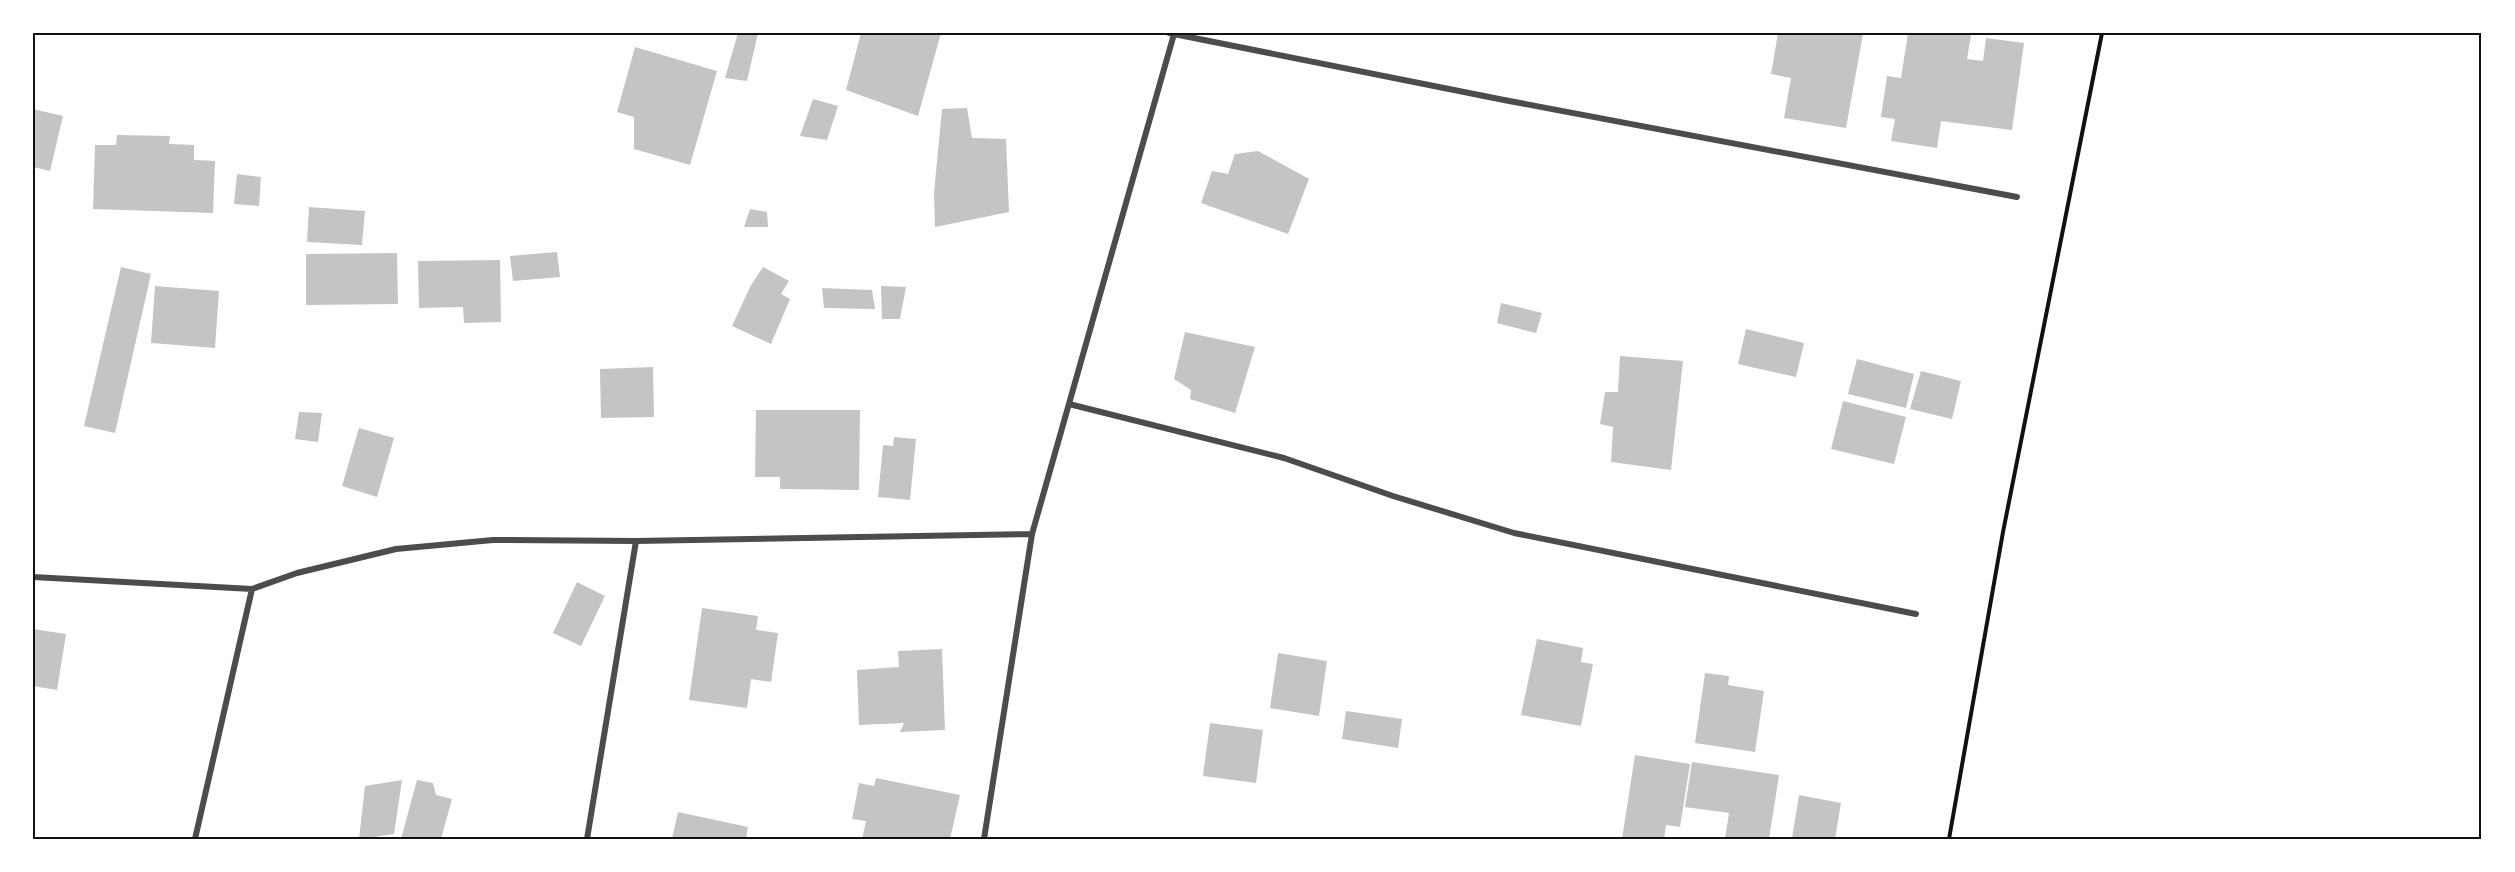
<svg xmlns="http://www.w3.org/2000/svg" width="2515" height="872" font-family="Cabin,sans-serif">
	<rect width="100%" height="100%" fill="#fff"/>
	<path fill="#c4c4c4" d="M738 33H758L747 81 725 78Z
		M861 33H941L918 116 846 90Z
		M1778 33 1863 34 1846 128 1784 118 1791 78 1771 74Z
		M1908 33 1971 35 1967 59 1983 61 1986 38 2024 43 2012 130 1941 121 1937 148 1891 141 1895 119 1881 117 1887 76 1901 78Z
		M635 47 717 71 690 165 634 149V117L617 112Z
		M813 99 838 106 827 140 800 136Z
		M967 108 972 138 1006 139 1009 212 935 227 934 193 942 109Z
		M33 109 63 116 50 171 33 167Z
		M117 135 170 136 169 144 194 145V160L215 161 213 213 93 209 95 145H116Z
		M1258 151 1309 179 1288 234 1201 203 1212 171 1228 174 1235 154Z
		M237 174 261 177 259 206 234 204Z
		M309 207 365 211 362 245 307 242Z
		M750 209 767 212 768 227H744Z
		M557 252 560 277 513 281 510 256Z
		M397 253 398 304 306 305V254Z
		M500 260 501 322 464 323 463 307 419 308 418 261Z
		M121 267 151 274 115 433 84 426Z
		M763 267 789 281 781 294 790 299 771 344 732 326 751 285Z
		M155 286 219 291 215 348 151 343Z
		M881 286 906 287 900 319H882Z
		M822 288 872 290 875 309 824 308Z
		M1501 303 1542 313 1536 333 1497 323Z
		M1746 329 1804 343 1796 377 1738 364Z
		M1185 332 1255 347 1235 413 1190 399 1191 390 1174 379Z
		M1620 356 1683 361 1671 470 1611 462 1613 427 1600 424 1605 392H1618Z
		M1857 359 1914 374 1906 408 1848 394Z
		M653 367 654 417 601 418 600 369Z
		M1921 371 1961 381 1952 419 1910 409Z
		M1843 401 1906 417 1894 464 1831 449Z
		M756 410H860L859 490 780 489V477H755Z
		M299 412 322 413 318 442 295 439Z
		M359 428 394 438 377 497 342 486Z
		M894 437 916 439 910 500 878 497 883 445 893 446Z
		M577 582 605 596 581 646 553 633Z
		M702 608 758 616 756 630 778 633 771 682 751 679 747 708 689 700Z
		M33 629 66 634 57 690 33 686Z
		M1537 639 1583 648 1581 662 1593 664 1581 726 1521 715Z
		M942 649 945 730 900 732 904 723 859 725 857 670 899 667 898 651Z
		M1278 653 1327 661 1319 716 1270 708Z
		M1705 673 1729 676 1728 685 1764 691 1755 752 1695 743Z
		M1346 711 1402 719 1398 748 1342 739Z
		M1210 723 1263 730 1256 783 1203 776Z
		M1635 755 1690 764 1680 827 1666 825 1664 839H1622Z
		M1692 762 1779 775 1769 839H1725L1729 813 1685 807Z
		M876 778 960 795 950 839H862L866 821 852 819 859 783 874 786Z
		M402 780 394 834 359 839 365 786Z
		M417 780 433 783 436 795 452 799 441 839H401Z
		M1799 795 1841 803 1835 839 1792 838Z
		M678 812 748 827 746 839H672Z"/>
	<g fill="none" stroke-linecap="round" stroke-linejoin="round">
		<path stroke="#111" stroke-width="4" d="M1949 839 2003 532 2102 33"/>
		<path stroke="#4c4c4c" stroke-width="6" d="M1169 33 1504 100 2017 197
			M1069 404 1284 458 1393 496 1514 533 1916 614
			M33 577 252 589 297 573 396 549 493 540 636 541 1032 534
			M195 839 252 589
			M587 839 636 541
			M984 839 1032 534 1174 34"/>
	</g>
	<rect width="2515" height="872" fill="none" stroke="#ffffff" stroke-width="69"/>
	<rect x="34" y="34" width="2446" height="804" fill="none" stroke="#111" stroke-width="2"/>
</svg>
